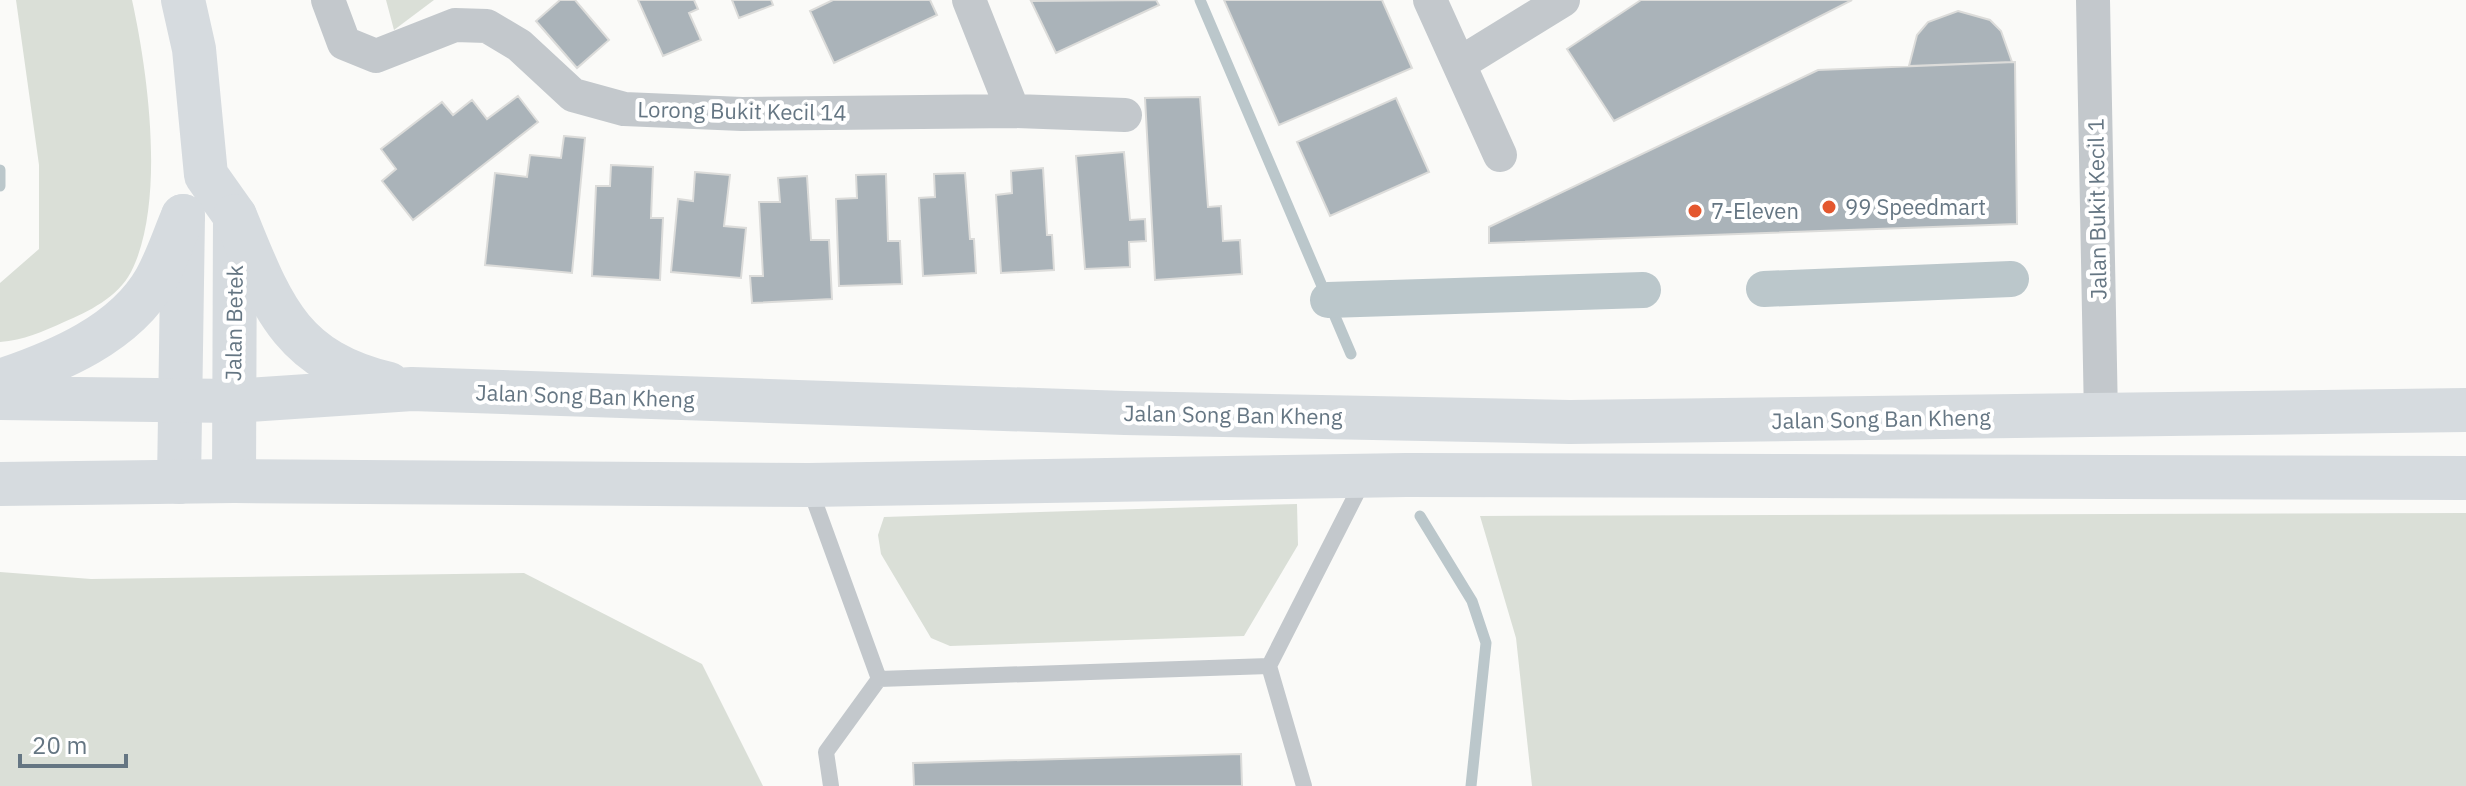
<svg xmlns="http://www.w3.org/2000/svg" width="2466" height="786" font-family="'IBM Plex Sans',sans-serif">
	<rect width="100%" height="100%" fill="#fafaf8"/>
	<path fill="#dadfd7" d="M16 0H132C148 73 166 203 131 272 118 297 88 312 64 322 42 332 24 340 0 342V283L39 249V165Z
		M386 0H434L394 30Z
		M1297 504 1298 545 1244 636 950 646 931 638 881 554 878 535 884 517Z
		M2466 513V786H1532L1516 638 1480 516Z
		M0 572 91 579 524 573 702 664 763 786H0Z"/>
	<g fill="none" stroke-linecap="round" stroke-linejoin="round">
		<path stroke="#bbc7cb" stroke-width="11" d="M1200 0 1351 354
			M0 170V186
			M1420 516 1472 601 1486 643 1471 786"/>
		<path stroke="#bbc7cb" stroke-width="36" d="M1764 289 2011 279
			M1328 300 1643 290"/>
	</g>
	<path fill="#aab3b9" stroke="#dcdcda" stroke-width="2" d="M560 0H575L609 40 577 68 536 21Z
		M638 0H694L698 9 689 13 701 40 663 56Z
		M732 0H771L773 5 739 18Z
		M833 0H930L937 15 834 63 810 11Z
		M1156 0 1159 5 1056 53 1031 1Z
		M1224 0H1382L1412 68 1279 125Z
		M1641 0H1852L1614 121 1567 49Z
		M1958 11 1990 20 2001 31 2012 62 1909 66 1917 35 1928 22Z
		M2015 62 2017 224 1489 243V227L1818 70Z
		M518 96 538 122 413 220 382 181 396 169 381 149 442 102 453 115 472 100 487 119Z
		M1200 97 1208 207 1221 206 1223 241 1240 240 1242 274 1155 280 1145 98Z
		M1396 98 1429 172 1330 216 1297 142Z
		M564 136 585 138 572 273 485 265 495 173 527 177 530 155 561 158Z
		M1124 152 1130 220 1145 219 1146 241 1129 242 1130 267 1085 269 1076 156Z
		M611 165 653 167 651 218H663L660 280 592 276 596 186H610Z
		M1043 168 1047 235H1052L1054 270 1001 273 996 195 1012 193 1011 171Z
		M695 172 730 175 724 226 746 228 741 278 671 272 678 199 693 201Z
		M965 173 970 239H974L976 273 923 276 919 198 935 197 934 174Z
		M886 174 888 241H900L902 284 839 286 836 199 857 198 856 175Z
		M807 176 811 240H829L832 299 752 303 750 276H763L759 202H780L778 178Z
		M1241 754 1242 786H914L913 763Z"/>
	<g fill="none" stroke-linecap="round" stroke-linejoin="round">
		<path stroke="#c3c8cc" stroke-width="16" d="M810 489 879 679
			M879 679 1269 666
			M831 786 826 752 879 679
			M1304 786 1269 666 1363 481"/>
		<path stroke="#c3c8cc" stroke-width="34" d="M328 0 344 43 376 56 455 25 487 26 519 45 573 95 624 109 742 114 1013 111 1125 115
			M969 0 1013 111
			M1430 0 1500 155
			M2093 0 2101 417
			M1459 64 1563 0"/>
		<path stroke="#d6dbdf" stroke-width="44" d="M183 0 194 49 206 175 235 216 234 481
			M179 482 183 216"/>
		<path stroke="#d6dbdf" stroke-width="44" d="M235 216C271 303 288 360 389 384
			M0 381C57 362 125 334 156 279 167 259 174 237 183 216
			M0 398 233 401 412 389 1125 413 1570 422 2466 410
			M0 484 234 481 809 485 1406 475 2466 478"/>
	</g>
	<g fill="#e4572e" stroke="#fff" stroke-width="3">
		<circle cx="1829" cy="207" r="8"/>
		<circle cx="1695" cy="211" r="8"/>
	</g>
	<g text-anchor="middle" stroke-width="8" stroke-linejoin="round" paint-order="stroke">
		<g font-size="22" fill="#657683" stroke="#fff">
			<text transform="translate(742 111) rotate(1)" y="8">Lorong Bukit Kecil 14</text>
			<text transform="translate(2097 209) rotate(-91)" y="8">Jalan Bukit Kecil 1</text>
			<text transform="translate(234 323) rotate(-89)" y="8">Jalan Betek</text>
			<text transform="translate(585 396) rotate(2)" y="8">Jalan Song Ban Kheng</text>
			<text transform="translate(1233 415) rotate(1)" y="8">Jalan Song Ban Kheng</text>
			<text transform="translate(1881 419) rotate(-1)" y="8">Jalan Song Ban Kheng</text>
		</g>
		<g font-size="22" fill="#657683" stroke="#fff" text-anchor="start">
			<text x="1845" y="215">99 Speedmart</text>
			<text x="1711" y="219">7-Eleven</text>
		</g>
	</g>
	<path d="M20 754v12h106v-12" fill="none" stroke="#657683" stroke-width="4"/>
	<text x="32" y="754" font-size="24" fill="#657683" stroke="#ffffff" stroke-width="6" paint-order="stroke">20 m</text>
</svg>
